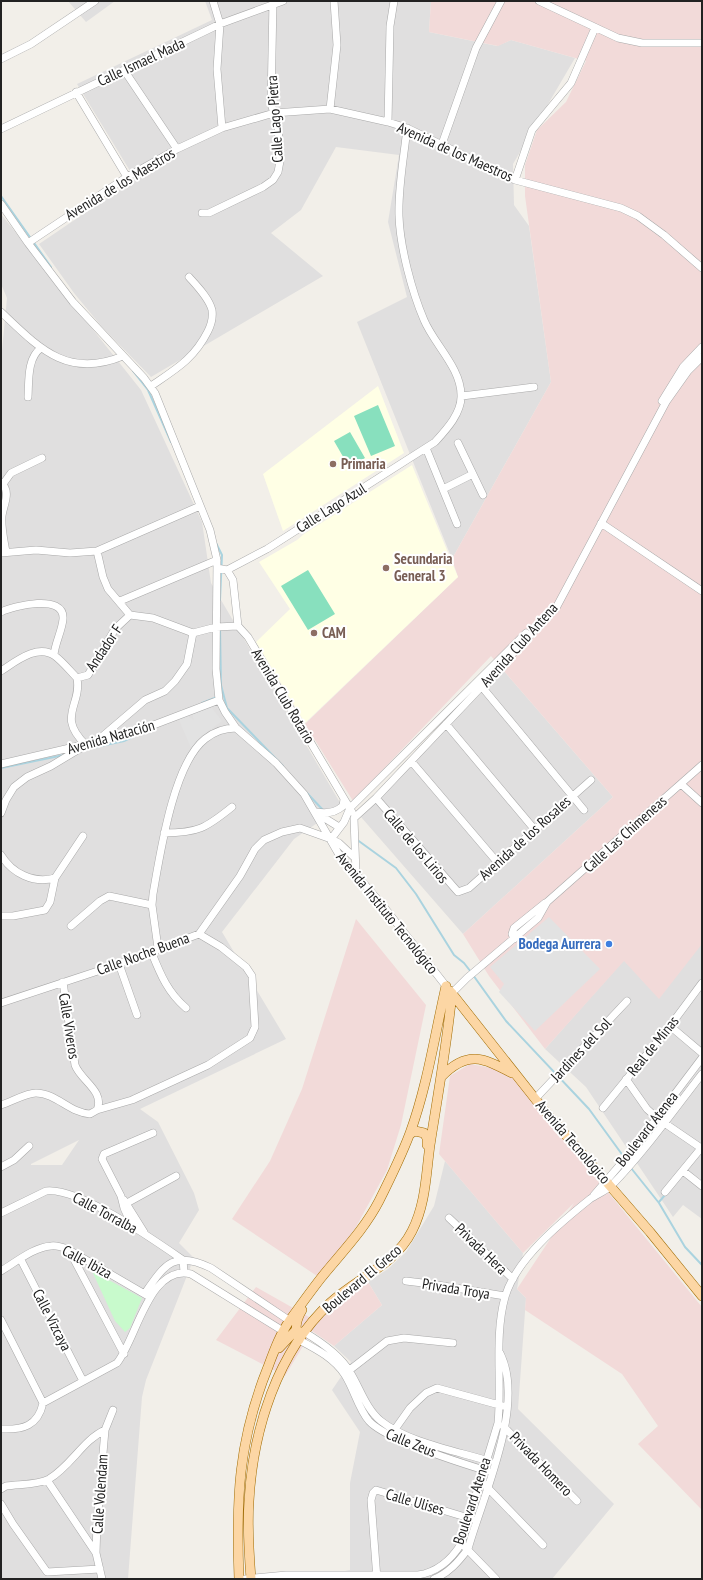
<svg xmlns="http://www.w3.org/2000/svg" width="703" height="1580" font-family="'PT Sans Narrow',sans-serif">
	<rect width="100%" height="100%" fill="#f2efe9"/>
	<path fill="#e0dfdf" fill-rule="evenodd" d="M68 1H115L86 22Z
		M205 1H431L429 32 497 46 511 40 575 58 513 164 514 205 529 226 551 382 452 559 357 322 407 297 388 222 399 155 336 147 301 210 271 233 323 276 151 377 102 327 74 293 39 244 135 179 77 84 212 20Z
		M1 214 141 390 202 522 211 583 342 806 294 839 222 932 286 1039 140 1109 158 1122 194 1193 199 1210 179 1243 194 1258 146 1380 142 1397 128 1579H1V361L7 298 1 284ZM79 1140 62 1165H31V1164Z
		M503 670 613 797 463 934 361 817Z
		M702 942V1219L683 1205 673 1217 586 1087 545 1049 624 960Z
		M445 1161 523 1253 517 1289 526 1298 518 1409 614 1504 552 1579H306L350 1570V1483L360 1432 332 1390 351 1362 334 1346 382 1305 368 1282 388 1269 406 1252 434 1206Z"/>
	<path fill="#f2dad9" d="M431 1H702V944L659 999 624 961 545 1049 489 976 463 934 613 797 491 656 353 801 305 724 458 577 452 559 551 382 525 196V165L537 130 566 102 586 61 511 40 498 46 429 32Z
		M356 919 426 1005 401 1125 387 1170 356 1227 334 1257 317 1276 232 1219 270 1161 302 1089Z
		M470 1064 509 1071 702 1307V1510L638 1444 658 1426 622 1374 525 1310 526 1298 517 1289 574 1203 523 1253 439 1154 450 1076Z
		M368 1282 382 1305 334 1346 312 1331 285 1376 216 1340 256 1287 318 1322 340 1301Z"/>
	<path fill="#ffffe5" d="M378 386 404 453 283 531 263 474Z
		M412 465 458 577 305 723 256 642 290 609 259 562 297 540 304 534Z"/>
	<path fill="#c8facc" d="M92 1271 142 1298 130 1328 125 1332 115 1321Z"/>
	<path fill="#88e0be" d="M378 405 395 446 371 456 354 416Z
		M350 432 365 458 349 467 334 441Z
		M308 570 335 614 308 630 281 586Z"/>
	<path fill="#e2e2e2" d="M211 707 222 721 199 738 196 746 192 750 179 720 187 716 194 720 192 714Z
		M549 917 600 969 535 1031 499 992 504 984 490 967Z"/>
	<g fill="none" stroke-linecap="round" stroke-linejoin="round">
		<path stroke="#aad3df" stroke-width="2" d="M1 196 51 267
			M133 371 148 390 171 442
			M216 543 222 555 220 600
			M220 628 221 685 227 708 283 766
			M202 703 217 697
			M82 750 124 741 134 736
			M1 768 64 755
			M307 793 323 810
			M356 839 396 868 416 894 454 955 464 963 471 972
			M473 975 506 1021 589 1109 629 1164
			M631 1168 659 1203 685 1247 702 1265
			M659 1202 665 1195"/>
		<g stroke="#a9a9a9" stroke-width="8">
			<path id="minor" d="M213 1 220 24 217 69 222 128
				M539 1 618 38 642 43H702
				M1 59 31 44 95 1
				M124 70 177 149
				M76 92 127 177
				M330 109 337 45 334 1
				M388 122 390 26 394 1
				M1 129 220 24 283 1
				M442 144 476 48 501 1
				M515 180 532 130 571 83 595 28
				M1 204 28 243 73 302 144 378 155 393 210 530 217 560 216 669 219 700 225 712 236 728 276 763 304 794 338 853 384 907 446 986
				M202 213H209L263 187 273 180 278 172 280 161 278 125 271 104 273 1
				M28 243 127 177 177 149 222 128 274 113 330 109 388 122 407 128 515 180 621 208 638 216 664 235 702 268
				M1 312C39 348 67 379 123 356
				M151 386C176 369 194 359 208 331 211 325 213 317 212 310 209 298 197 286 189 277
				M462 396 534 387
				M28 397C29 381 27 358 41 348
				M662 401 683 367 702 347
				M458 443 483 495
				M426 448 457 524
				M1 483C12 491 3 506 2 516 1 528 4 540 6 552
				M3 484 11 473 42 458
				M443 489 473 474
				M601 523 702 591
				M97 551 103 577 108 589 130 615 153 618 193 633 216 627 238 626
				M1 553 36 550 70 553 97 551 200 506
				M217 568 227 570 267 549 435 442C446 430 462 413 461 395 461 368 434 344 424 320 412 292 400 247 399 216 398 187 404 157 407 128
				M227 570 233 580 238 626 248 637 352 812
				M120 601 217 560
				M1 612C13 606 65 593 63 619 62 631 55 643 54 655
				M1 671C15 662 38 643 55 656 63 662 70 671 77 678 82 706 56 716 86 745L51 766 27 777 14 787 6 800 1 813
				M77 678 88 675 115 629 130 615
				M482 687 584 810
				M446 724 535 830
				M97 741 145 700 165 691 175 681 187 664 193 633
				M411 761 498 863
				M1 764 130 734 219 700
				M681 784 702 803
				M376 798 458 892 469 888 591 780
				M316 812C326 814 335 813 343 806L344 799
				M323 814 326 819 339 827
				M164 833C198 833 206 828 232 807
				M331 839 344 822 350 808 526 633
				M1 855C12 873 33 884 55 878L83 836
				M356 874 354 818 376 798 556 608 666 402 688 371 702 357
				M1 916H13L45 910 50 902 55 878
				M71 926 100 901 109 896 152 905
				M514 939 512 934 514 928 545 903
				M158 948 152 905 153 894C160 855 173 764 205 739 215 731 224 728 236 728
				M151 951C160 973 167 992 186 1008
				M119 964 137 1015
				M63 982 75 1065C81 1081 105 1091 97 1110
				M452 993 467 978 538 918 547 902 702 765
				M1 1003 119 964 199 934 240 876 255 849 264 840 282 832 300 828 331 839 339 843 355 858
				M670 1026 702 1053
				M626 1079 647 1109 657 1118 701 1148
				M535 1099 627 1001
				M1 1105C11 1102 26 1093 36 1093 56 1093 70 1113 90 1114L97 1110 132 1100 208 1065 250 1038 255 1027 252 976 246 967 221 947 199 934
				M603 1108 670 1026 702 983
				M1 1167 14 1160 29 1146
				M683 1171 702 1186
				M665 1192 702 1147
				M594 1195 631 1152 702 1058
				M124 1200 144 1232
				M127 1203 176 1176
				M1 1213 46 1191C79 1187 154 1240 183 1260L184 1272
				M449 1218 513 1279
				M132 1226 124 1208 121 1196 102 1159 104 1154 153 1133
				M69 1250 124 1354
				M21 1260 83 1381
				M1 1271C16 1262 34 1247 51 1246 58 1245 64 1248 69 1250L148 1296
				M406 1281 431 1284 505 1296
				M145 1293C165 1264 174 1250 211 1268L290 1321
				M1 1320 43 1403
				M304 1332C321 1342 340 1355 350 1372 360 1388 366 1409 381 1421 407 1442 456 1451 489 1461
				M299 1340C316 1349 334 1358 345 1375 354 1389 358 1408 369 1421 385 1439 461 1463 487 1471
				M347 1372 387 1341 404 1338 453 1343
				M503 1426 577 1501
				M1 1429C23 1430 38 1426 43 1403L117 1363C137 1338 149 1264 191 1274L283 1331
				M393 1432 410 1408 426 1393 437 1388 503 1406
				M47 1480 96 1553
				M485 1485 543 1545
				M1 1489 6 1486C19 1484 38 1485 49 1479 71 1466 83 1440 105 1430
				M1 1504 13 1524 47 1572 100 1569
				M464 1546 496 1579
				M102 1579 96 1553 97 1523 105 1430 113 1410
				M245 1579 286 1575H418C438 1572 451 1560 461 1544L498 1423C502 1382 494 1336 505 1297 516 1259 560 1223 590 1199 597 1194 606 1191 612 1185 645 1151 673 1111 702 1074
				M377 1579 371 1500 373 1493 376 1490 472 1519
				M434 1579C449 1573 459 1561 468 1549 483 1495 526 1405 500 1353"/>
		</g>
		<g stroke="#a06b00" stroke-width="10">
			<path id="major" d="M450 991 544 1110 650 1232 702 1296
				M442 1076C468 1050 483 1058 512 1073
				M410 1134 415 1131 424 1133 427 1138V1145
				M299 1340C294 1329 296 1320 302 1310
				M279 1348 295 1331 301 1332
				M239 1579C236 1500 238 1441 268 1367 274 1351 280 1334 290 1320 300 1306 310 1292 321 1278 341 1253 364 1230 379 1201 390 1179 401 1157 410 1133 427 1087 435 1034 446 986
				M251 1579C249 1553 247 1527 249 1501 253 1430 277 1352 330 1303 357 1278 395 1265 412 1231 426 1204 426 1173 430 1145 438 1094 447 1044 452 993"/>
		</g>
		<use href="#minor" stroke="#fff" stroke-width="7"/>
		<use href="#major" stroke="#fcd6a4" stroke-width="9"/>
	</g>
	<g fill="#8d6e63" stroke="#fff" stroke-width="1.5">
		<circle cx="333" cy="464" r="4"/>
		<circle cx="386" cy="568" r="4"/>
		<circle cx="314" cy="633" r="4"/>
	</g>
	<circle fill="#3f7fe0" stroke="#fff" stroke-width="1.5" cx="609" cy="944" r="4"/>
	<g text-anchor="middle" stroke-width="4" stroke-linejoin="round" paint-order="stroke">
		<g font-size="15" fill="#222" stroke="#fff">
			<text transform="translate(141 62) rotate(-25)" y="5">Calle Ismael Mada</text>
			<text transform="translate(275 119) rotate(-94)" y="5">Calle Lago Pietra</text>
			<text transform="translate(455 152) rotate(24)" y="5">Avenida de los Maestros</text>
			<text transform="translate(120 184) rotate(-31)" y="5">Avenida de los Maestros</text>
			<text transform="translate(331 508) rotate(-32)" y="5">Calle Lago Azul</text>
			<text transform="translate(519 645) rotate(-48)" y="5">Avenida Club Antena</text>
			<text transform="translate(104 648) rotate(-56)" y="5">Andador F</text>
			<text transform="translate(283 696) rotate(59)" y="5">Avenida Club Rotario</text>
			<text transform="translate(111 737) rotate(-16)" y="5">Avenida Natación</text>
			<text transform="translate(625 834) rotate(-42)" y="5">Calle Las Chimeneas</text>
			<text transform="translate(525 838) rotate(-42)" y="5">Avenida de los Rosales</text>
			<text transform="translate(416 846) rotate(50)" y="5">Calle de los Lirios</text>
			<text transform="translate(387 913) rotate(51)" y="5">Avenida Instituto Tecnológico</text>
			<text transform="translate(143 954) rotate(-20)" y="5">Calle Noche Buena</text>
			<text transform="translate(69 1026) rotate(81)" y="5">Calle Viveros</text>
			<text transform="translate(653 1046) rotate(-51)" y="5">Real de Minas</text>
			<text transform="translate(581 1050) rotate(-47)" y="5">Jardines del Sol</text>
			<text transform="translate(647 1129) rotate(-52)" y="5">Boulevard Atenea</text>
			<text transform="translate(573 1142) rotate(49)" y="5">Avenida Tecnológico</text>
			<text transform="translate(105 1213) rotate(28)" y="5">Calle Torralba</text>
			<text transform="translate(481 1249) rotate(44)" y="5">Privada Hera</text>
			<text transform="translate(87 1262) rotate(28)" y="5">Calle Ibiza</text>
			<text transform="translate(362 1279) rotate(-40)" y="5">Boulevard El Greco</text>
			<text transform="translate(456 1289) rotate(9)" y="5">Privada Troya</text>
			<text transform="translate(52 1320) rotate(63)" y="5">Calle Vizcaya</text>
			<text transform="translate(411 1443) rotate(22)" y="5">Calle Zeus</text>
			<text transform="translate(541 1464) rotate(46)" y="5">Privada Homero</text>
			<text transform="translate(100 1494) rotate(-86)" y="5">Calle Volendam</text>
			<text transform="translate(472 1501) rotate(-72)" y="5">Boulevard Atenea</text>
			<text transform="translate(415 1502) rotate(16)" y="5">Calle Ulises</text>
		</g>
		<g font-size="15" font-weight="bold" fill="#785e54" stroke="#fff" text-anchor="start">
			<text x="341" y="469">Primaria</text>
			<text x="394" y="564">Secundaria<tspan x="394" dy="17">General 3</tspan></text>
			<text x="322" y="638">CAM</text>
		</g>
		<g font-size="15" font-weight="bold" fill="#366cbe" stroke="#fff" text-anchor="end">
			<text x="601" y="949">Bodega Aurrera</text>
		</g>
	</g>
	<rect width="703" height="1580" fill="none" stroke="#222222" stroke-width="4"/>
</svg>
